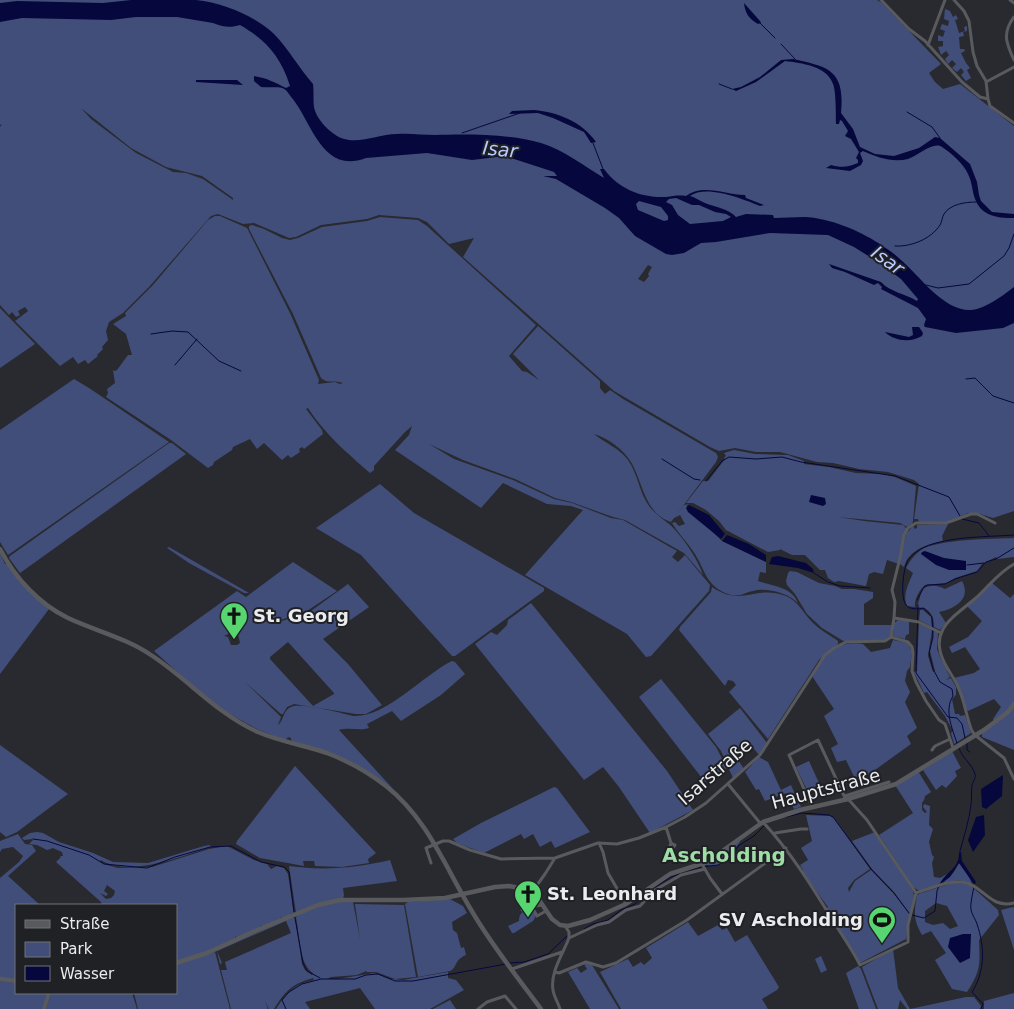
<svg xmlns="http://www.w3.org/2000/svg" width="1014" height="1009" font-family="'DejaVu Sans',sans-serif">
	<rect width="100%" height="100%" fill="#292a2f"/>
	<path fill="#414e7a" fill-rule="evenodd" d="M0 0H877L882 3 941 64 929 73 935 82 943 89 960 84 1014 126V511L993 518 977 513H968L947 522 919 523 918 519H914L919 484 914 480 888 472 859 469 833 463 817 462 780 452H756L735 448 719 451 710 447 614 391 463 257 474 238 449 244 427 222 418 218 379 215 367 219 321 225 296 237 289 238 254 223 243 224 218 214 211 216 149 287 123 313 109 322 106 331 108 340 102 347 103 349 97 355 98 356 88 364 85 360 78 364 73 357 60 366 15 321 28 311 25 307 18 311 20 315 16 317 12 312 9 315 0 305V127L2 124 0 125ZM81 108 131 148 166 167 202 176 233 198V200L203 179 186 173 173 172 136 153 91 119ZM648 265 652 267 648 274 649 276 644 282 638 279Z
		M945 9 950 11 953 17 956 15 958 19 955 20 959 33 965 31 964 27 967 26V31L963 32 964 36 959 37 960 49H964L965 51 961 53 966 63 970 68 967 70 971 78 966 81 961 75 964 72 961 68 957 72 952 68 956 64 952 60 948 64 945 59 949 55 946 51 941 55 938 47 943 46V41H938V35L943 37 945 31 940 29 942 24 948 26 949 21 944 19Z
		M215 216H220L247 228 290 313 319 380 318 384 335 382 340 384 343 383C336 380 327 384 321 378L293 314 249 229V226L252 225 264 229 282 238 290 240 298 238 322 227 367 221 380 217 418 220 427 226 536 325 509 356 522 371 527 372 539 380 513 354 538 326 600 381V388L605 394 610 390 623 399 716 453 718 457 716 462 671 522C644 513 643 482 631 462 623 449 608 438 594 434 605 443 619 448 628 460 638 474 639 492 649 506 655 514 662 518 669 524 681 534 699 561 703 575L684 553 625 520 613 517 571 502 555 498 515 479 463 460 429 444 454 459 513 480 554 499 572 503 611 518 623 520 677 551 672 557 678 562 685 555 710 585 709 591 651 656 646 657 627 634 525 575 583 510 571 506 547 504 503 483 481 508 395 450 409 435 412 426 405 432 374 466V470L370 473C345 451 326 435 308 408L306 409 322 430 323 434 304 449 302 447 299 449 300 452 291 458 288 455 282 460 264 443 257 449 250 439 233 447 232 450 214 462 213 465 208 468 171 440 106 397 108 393 107 389 115 383 113 370 115 371 117 370 128 355H132L126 334 113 324 126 316 125 313 153 285 208 220Z
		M0 308 35 344 0 368Z
		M74 379 89 388 169 442 8 555 0 542V430Z
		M169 443H172L186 454 20 573 9 558 10 556Z
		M734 450 755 454 788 455 804 461V464L829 467 856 473 883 474 895 477 916 486 913 521 912 524 907 527 900 523 838 517 864 521 903 525 907 529 899 564 887 560 883 574 874 572 869 574 866 586 839 581 834 582 828 578 825 570H820L805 555H792L780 549V550L768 552 726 530 719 521 706 510 693 503H686L703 481H708L725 459 724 458 726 456 724 453Z
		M380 484 414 513 544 588V591L455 656H452L361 555 316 528Z
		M689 504 686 506 722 541 766 562V573L760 572 758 581C773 586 792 587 798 603 788 593 766 587 753 591 743 593 740 598 728 594 705 586 705 568 693 551 686 541 678 533 672 523L675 522 679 526 685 524 680 515 674 518 684 505Z
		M948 524 942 536 943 541C927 545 909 549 904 567L900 564 904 536 912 527 913 526 915 529 917 528V525Z
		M1014 538V557L998 559 996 557 982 564 977 571 955 578 947 583 925 585C919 590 914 600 915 607L907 606C902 595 909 583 913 573L906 568C910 561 914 555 921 550 938 539 992 539 1014 538Z
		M169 547 249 593H244L189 563 167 548Z
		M0 553 5 564H7L49 609 0 674Z
		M293 562 337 591 307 611 278 621H282L311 611 348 584 369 607 323 639 348 664 382 705 366 714H356L294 704 287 707 283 714H281L245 682 281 717 278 725C284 720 283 710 291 707 299 702 342 713 353 716 386 718 423 675 452 661L455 662 465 674 441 695 401 721 392 711 367 724 369 728C360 731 349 727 339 730L395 791C360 762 335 753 292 741L290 737 287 738 286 740H284L257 729 226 712 185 679 154 651 237 591 246 597ZM237 630 240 643 237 645H231L228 637 224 636ZM288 642 334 693V694L313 706 270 659V657Z
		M790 571 797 572 819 583 835 586 842 589H854L873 592V598L864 604V625H892L890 636 885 640 845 642 822 628 807 614 795 594 787 585 786 581 788 573Z
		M962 581C972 599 954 609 939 612L946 623 940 630 934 627C934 615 930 608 917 607L922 590C928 584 938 585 945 589Z
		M992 583 1010 598 1014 594V750L982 737V733L996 723 993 719 1001 707 994 699 968 711 966 710 954 678 974 673 980 669 965 647 952 653 949 647 968 637 982 621 967 606Z
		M712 587C743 608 755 584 786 596 798 601 804 614 813 623 820 630 830 635 838 641V644L819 660 768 739 729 692 736 685 733 681 728 680 725 686 679 630 680 627 711 592Z
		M531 603 667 771 693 810 650 833 619 787 603 767 584 780 475 644 491 632 497 635 507 625 508 620Z
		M920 610H923L931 617 932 627 919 620Z
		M898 620 909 621V634L906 635 905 639 893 636 894 623Z
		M919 622 932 630 928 656 933 672 935 671 930 651 934 630 938 633 937 649 940 657 950 677 946 680 951 678 956 687V695L952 699 955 714H959L960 716 965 715 971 733 954 744 951 733 953 731 945 716 927 692 924 693 914 672 917 671Z
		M893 640 908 643 912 652 910 667 907 671 905 681 910 692 905 702 917 728 907 736 911 744 857 783 846 760 837 762 831 748 838 744 824 716 834 709 812 676C827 653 833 641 863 644L871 652 890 648Z
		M661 679 716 747 727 768 705 782 639 697Z
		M740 708 767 743 759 755 751 745 737 758 744 769 733 778 721 751 708 734Z
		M0 745 68 794 17 832 6 837 0 832Z
		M952 751 961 768 955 771 957 776 946 788 942 785 936 790 923 770Z
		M759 757 768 762 781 790 791 785 801 807 794 809 786 793 765 801 759 789 756 790 745 772Z
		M809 761 820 785 807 790 796 767Z
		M295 766 376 853 368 859 369 863 342 867 315 866 314 861H303L304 866 260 858 236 844 237 841Z
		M918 771 931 792 925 796 924 800 922 803V810L925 813 927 812 923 807 924 804 930 806 929 825 933 829 929 842 932 855 934 857 932 863 934 877 940 878 949 873H950L937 886 919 891 913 887 879 835 913 813 895 785Z
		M554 787 557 788 590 832 555 848 551 841 540 847 533 834 524 839 521 834 484 853 457 843 453 839 481 823Z
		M806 815 830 816 834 818 870 869 854 880 848 888 849 892 855 881 871 870 894 894 910 915 906 939 860 963 826 909 828 907 802 872 803 870 800 865 808 860 801 848 812 841Z
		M37 832 43 833 59 842 93 853 113 862 148 863 204 846 210 845 211 847C182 856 129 878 101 860L100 862 107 865 118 868 152 867 209 849 227 846 254 860 267 864 271 869 277 866 284 868 288 874 294 914 291 913 292 914 282 919 281 917 280 919 261 927 260 925V928L237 938 235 936V938L204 953 203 951V953L176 962V905H102L101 902 56 862 61 857 60 856H63L62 852 53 848 47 850 37 845 29 844 33 840 32 839 24 840 22 838 30 833ZM107 885 115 891 114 895 111 898 106 899 100 893 106 896 108 894 104 891Z
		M875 832 913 891 914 896 911 912 909 913 894 892 872 869 852 841Z
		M18 834 25 844 32 845 36 851 8 876 40 905H16V980L0 978V878L19 862 23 856 13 847 2 849 0 852V841Z
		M738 839 740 842C730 855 727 869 706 865Z
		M390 860 397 881 343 888 344 896 343 898 296 913 289 866C323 871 356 868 390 860Z
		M959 863 968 874 972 884 959 880 943 883 954 872Z
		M956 882 970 885 998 910 999 915 979 940C980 964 981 971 967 992L952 989 935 960 946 953 931 931 922 935C913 919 914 913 917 895L921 893ZM936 903 947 906 958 926 950 929 943 923 933 925 925 922V911Z
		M450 899 463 906 467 913 452 922 453 930 457 933 461 948 464 947 466 955C453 961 458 967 450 971L418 977 405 904 408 902Z
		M338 902H353L360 939 355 904 404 905 416 977 395 979 376 972H367L366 971 357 975 331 977 327 979H338L374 973 391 979 403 980 448 972V978L456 980 464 990 430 1009H375L360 988 305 1002 310 1009H276C288 991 293 985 314 980L313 978C292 984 286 990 274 1009H269L265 1001 268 1009H231L221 970H227L225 962 291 933 286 921 217 951 222 963 220 964 217 951V950L292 917 295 918 302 964 305 970 312 975 313 973C298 963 300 934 296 918L297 915 320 906Z
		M1013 907 1014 908V950L1001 910Z
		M531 908 536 916 533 921 514 933H512L508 926 519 921C519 912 524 911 531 908Z
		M688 922 698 936 718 925 722 930 727 928 735 942 747 935 779 987 777 990 762 999 768 1009H621L600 972 628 959 633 967 641 962 644 965 652 958 646 948Z
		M893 949 898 988 910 1009H907L900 1000 898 1009H878L862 967Z
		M215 952 230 1009H138L134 993H176V965Z
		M821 956 827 970 821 973 815 959Z
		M588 963 592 965 619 1009H590L568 972 577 968 581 973 587 969 584 964Z
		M858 966 861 969 876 1009H859L846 973Z
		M0 981 16 983V993H48L43 1009H0Z
		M51 993H132L137 1009H46Z
		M1014 993V1009H984V1001Z
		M966 997H974L981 1006 980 1009H910Z
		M450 1000 456 1009H433Z"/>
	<path fill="#06083d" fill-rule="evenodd" d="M131 0C152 0 175 0 196 0 223 3 253 15 273 33 288 48 299 68 313 84 314 91 313 100 314 107 316 119 330 133 341 138 359 145 378 134 397 134 410 133 422 135 435 135 468 134 510 134 541 143 564 150 584 166 604 178L600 169H604C619 189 641 198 666 197 673 196 679 195 686 196 703 183 726 195 745 195L746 198 764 205 760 206C743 199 706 184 690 196 695 197 700 201 705 203 715 207 729 209 736 217L746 214 773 215 774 218C784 218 794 217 804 217 830 218 858 230 880 244 887 249 895 254 901 260 920 276 943 311 971 310 983 310 1004 295 1014 287V323L1003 328 956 333 925 327 924 325 926 319 918 308 881 289 882 287 878 283 874 285 845 272 832 268 829 264 881 282C890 292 906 294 917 301L918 299 901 279 878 262 854 247 828 235 770 233 716 242 701 243 684 253 672 255 666 254 635 236 619 218 605 208 556 179 543 176H557L554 172 505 156 472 160 427 153 366 158C322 175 312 122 292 98 289 95 288 91 284 89 281 86 267 88 261 87L254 81V76C267 78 276 83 286 88L290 86C281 57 266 40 240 25 231 28 222 27 213 23L177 17H136L111 20 22 18 0 22V3L17 1 103 3ZM676 198 692 205H699L715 212 726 214 731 217 723 221 690 224 678 215 672 205 666 202 669 199ZM639 201 661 207 668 216V220L664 221 638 210 636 204Z
		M744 3 760 21 761 23 758 24C749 19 745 13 744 3Z
		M793 59C829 67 845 70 841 113L853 129 860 147 875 154 894 156 919 148 935 137 940 138 970 164 977 182 979 195 981 201 992 212 1014 214V218C996 218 980 216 974 196 972 189 972 182 968 174 964 164 951 153 942 147 933 141 918 156 908 159 892 163 877 157 863 151L860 153 863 161 861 165 850 171 826 168 831 165C841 168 849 167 858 163V160L856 158 859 152 851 139 845 136 848 131 842 121 840 120 839 124H836C836 115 836 90 833 84 827 66 801 63 785 61L756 82 736 91 732 89 741 87 760 77 781 60Z
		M196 80H237L243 85 196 82Z
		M534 110C558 112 582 122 596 142L591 143 584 132 553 118 538 113 509 114 512 111Z
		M912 327H919L923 333 922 336C910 343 894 341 885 332L909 337 913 335Z
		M811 495 825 498 826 504 823 506 809 502Z
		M689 505 709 515 725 534 721 539 688 512 686 508Z
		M727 535 749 544 766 555V562L722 541Z
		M925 551 944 558 966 561V570H949L936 565 921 554 922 552Z
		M778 556 806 563 813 569 814 573 798 568 769 564 772 557Z
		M1003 775 1002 796 986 809 982 807 981 789Z
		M984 815 985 835 973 852 968 840 976 817Z
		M959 852H961L962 861 976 882 975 884 973 883 959 863 950 877 940 884C945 872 960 869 959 852Z
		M963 934H971L970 958 960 963 948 947 950 938Z"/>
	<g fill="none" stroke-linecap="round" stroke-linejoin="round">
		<path stroke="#06083d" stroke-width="1" d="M760 23 775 38
			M781 44 795 59
			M719 84 732 89
			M907 112 932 127 940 138
			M462 133 520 113
			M593 143 603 169
			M895 246C911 247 931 239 940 225 942 222 942 217 944 214 950 204 966 202 976 202
			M926 285 938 288 969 284 1004 256 1009 248 1014 234
			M151 334 172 331 188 332 219 361 241 371
			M175 365 197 339
			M966 379 975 378 993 396 1014 403
			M662 459 694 479 700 480
			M706 481 722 461 729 457 756 459 782 457 801 462 895 476 949 497 960 516
			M962 519 979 523 989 536
			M967 565 984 563
			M814 573 828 582 840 586 870 588
			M917 600 924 587 927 585 945 584 955 579 977 572 986 562 996 559 1014 548
			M918 605 916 673 948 717 957 718 962 724 965 738
			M957 743C952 728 944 710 953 696L952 689 940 682 933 669 929 653 933 637 932 617 924 608C918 609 910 610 906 605 900 597 903 569 908 560 911 556 916 552 919 550 941 536 988 537 1014 535
			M967 743V750L970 752
			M959 748C962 758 972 764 975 774 976 779 973 781 972 785 971 792 972 799 971 805 969 821 964 836 960 851
			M786 817 802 813 829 815 833 817 871 869 894 893 909 913
			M33 839 47 841 89 855 104 864 147 868 175 857 210 847 231 846 261 862 284 867 289 872 294 912
			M974 886C973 893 970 903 971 910 972 915 976 920 977 924 985 947 985 972 972 992L983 1004 981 1009
			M912 915 924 918 935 911 937 891 939 886
			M295 918 303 963 307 971 320 978
			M584 929 593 924 608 920 621 910 635 904 652 889 671 877 686 871 701 867 718 865 727 861 734 854 738 846 754 836 768 822
			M510 963 524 962 548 954 567 936
			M286 1009 282 1000 289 992 302 984 321 979H355L366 975 378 974 395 981H413L506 964"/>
		<path stroke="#585a5e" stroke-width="3" d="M881 0 909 29 925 41 962 82 980 97 988 99
			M954 0 964 11 969 21 973 52 977 66 986 81 988 99 990 106 1014 123
			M1010 0 1014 3
			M1014 17C1002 33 1006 43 1014 60
			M928 45 945 0
			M986 82 1014 67
			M1014 564C999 572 989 586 977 597 954 617 927 630 945 664 949 672 955 679 958 687 965 701 966 717 972 731L975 735 1004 758 1014 779
			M894 618 919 622 941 633
			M891 637 908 642 912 647 913 653 912 671 916 682 926 701 939 720 945 724 953 748
			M932 750 935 746 950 739
			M728 784 760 823
			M845 796 889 782
			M812 807 789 755 818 740 846 800
			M763 822C790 851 811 885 832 919 841 934 852 949 860 965L908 942V925L916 893 867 820 848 799
			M666 827 671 843 675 845 673 848 670 846 671 843
			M775 833 801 829H807
			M599 843 603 852 608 873 626 904
			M431 863 426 848 443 841H449L470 850 501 859 555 858 598 843 617 844 639 838 666 827 685 817 706 803 760 755 825 655 834 648 846 642 885 641 891 637 894 618 895 602 892 590 900 558 904 535 908 528 916 523H946L971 514H977L995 523
			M702 864 710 878 722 894
			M532 892 545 874 555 858
			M916 893C929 889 949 880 962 882 984 885 989 909 1014 903
			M532 907 537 916 546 911
			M522 910 535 906 543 905
			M569 938 597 925 609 922 626 910 640 906 655 890 681 875 705 869
			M512 969 562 952
			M555 972 559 973 586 962 603 967 616 963 687 920 786 848
			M478 1009 487 1002 505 996 516 1009
			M560 1009C558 1002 554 997 553 990 550 972 563 954 569 938V932L565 926"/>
		<path stroke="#585a5e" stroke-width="4" d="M44 1009 49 993"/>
		<path stroke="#585a5e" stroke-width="4.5" d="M0 549C15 578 39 604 68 618 96 631 126 638 151 655 188 679 217 714 258 732 281 742 304 745 327 753 348 761 368 772 386 786 428 819 446 869 473 913 493 947 518 978 541 1009
			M176 963 207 953 255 931 318 905 340 900H404L445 898 495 887 509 886 525 889 535 894 552 919 560 925 568 926 590 920 626 904 670 874 707 862 763 822 800 810 848 799 896 784 984 730 1008 712 1014 704
			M0 979 16 981"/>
	</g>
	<defs>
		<g id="church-pin" transform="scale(1.4375)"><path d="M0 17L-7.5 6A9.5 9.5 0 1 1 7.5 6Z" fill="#57d570" stroke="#1f2125"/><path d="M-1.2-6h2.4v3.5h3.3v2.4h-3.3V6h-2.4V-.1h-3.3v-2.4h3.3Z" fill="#111"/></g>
		<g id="stadium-pin" transform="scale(1.4375)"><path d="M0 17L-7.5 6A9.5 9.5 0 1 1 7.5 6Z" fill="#57d570" stroke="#1f2125"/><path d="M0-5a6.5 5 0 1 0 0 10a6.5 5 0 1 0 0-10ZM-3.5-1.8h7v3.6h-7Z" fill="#111"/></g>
	</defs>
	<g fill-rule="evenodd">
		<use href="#church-pin" x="234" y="616"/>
		<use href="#church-pin" x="528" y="894"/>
		<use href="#stadium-pin" x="882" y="920"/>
	</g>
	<g text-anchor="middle" stroke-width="4" stroke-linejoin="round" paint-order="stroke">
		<g font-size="18" font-weight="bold" fill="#ebecef" stroke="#1f2125" text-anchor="start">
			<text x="253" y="622">St. Georg</text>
			<text x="547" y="900">St. Leonhard</text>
			<text x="863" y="926" text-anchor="end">SV Ascholding</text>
		</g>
		<g font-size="18" fill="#ebecef" stroke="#1f2125">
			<text transform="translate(715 772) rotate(-41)" y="6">Isarstraße</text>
			<text transform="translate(826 789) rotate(-15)" y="6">Hauptstraße</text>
		</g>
		<g font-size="19" font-style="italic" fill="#b9caff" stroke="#1f2125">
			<text transform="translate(500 149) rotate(6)" y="7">Isar</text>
			<text transform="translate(888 260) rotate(36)" y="7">Isar</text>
		</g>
		<g font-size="20" font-weight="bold" fill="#9edda5" stroke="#1f2125">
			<text x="724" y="862">Ascholding</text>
		</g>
	</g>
	<rect x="15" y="904" width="162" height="90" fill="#1f2125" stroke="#717276"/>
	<rect x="25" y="920" width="25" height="8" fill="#585a5e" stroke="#717276"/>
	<text x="60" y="929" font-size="15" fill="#ebecef">Straße</text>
	<rect x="25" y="942" width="25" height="15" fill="#414e7a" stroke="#717276"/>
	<text x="60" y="954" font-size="15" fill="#ebecef">Park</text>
	<rect x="25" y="966" width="25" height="15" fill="#06083d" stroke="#717276"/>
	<text x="60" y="979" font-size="15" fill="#ebecef">Wasser</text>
</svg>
